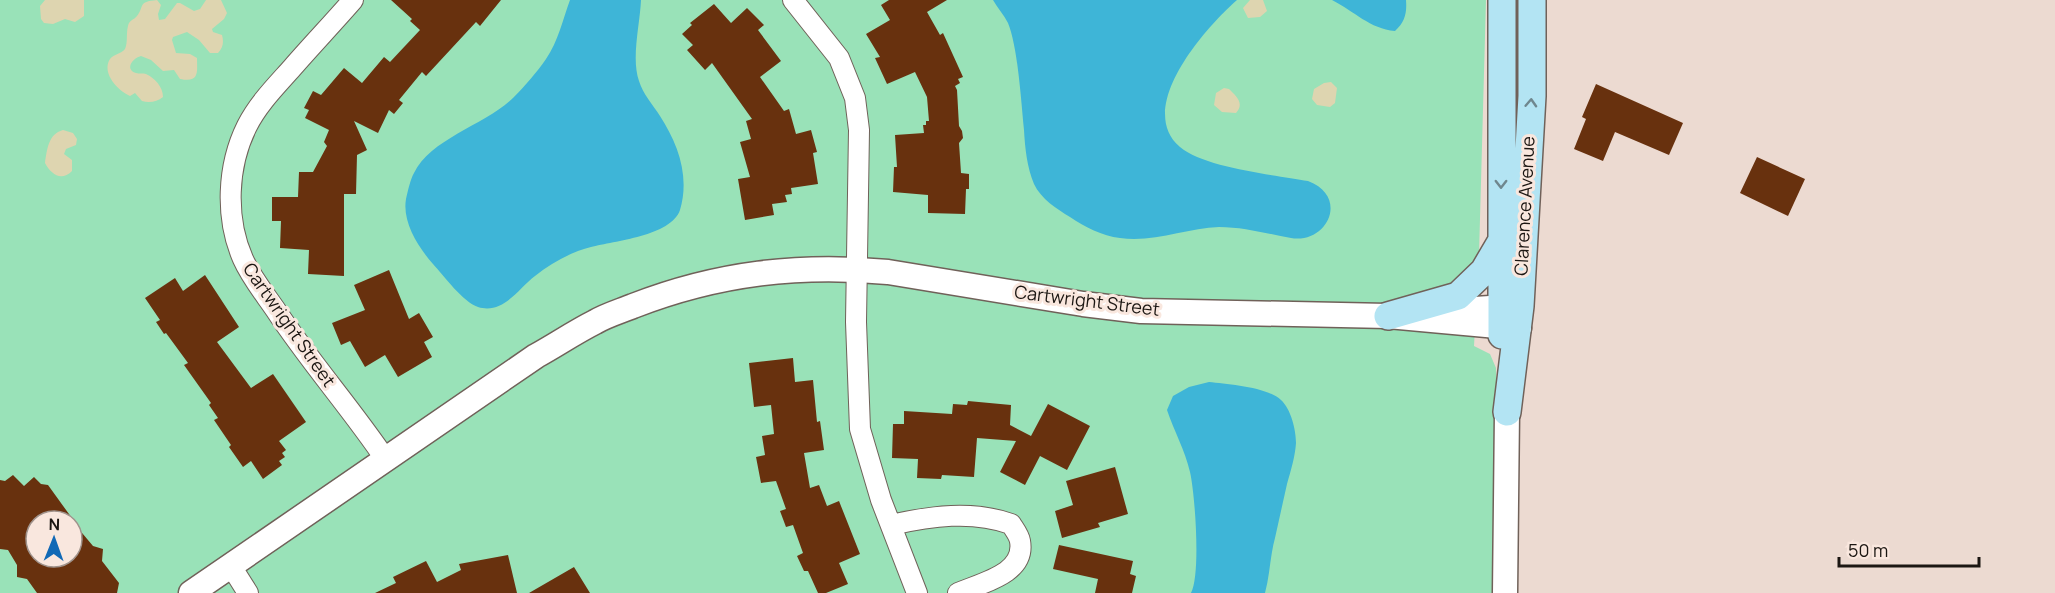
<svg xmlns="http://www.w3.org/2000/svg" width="2055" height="593" font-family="Manrope,sans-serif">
	<rect width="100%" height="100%" fill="#ecdad1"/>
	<path fill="#99e2b8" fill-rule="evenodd" d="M0 0H1486L1479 255 1474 346 1490 354 1496 368 1497 412 1494 593H0ZM36 521H72V557H36Z"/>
	<path fill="#ded5b0" d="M45 0H84V16L75 22 65 19 53 24 44 23 41 19 40 6Z
		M157 0 161 5 158 14 159 20 165 19 177 3H180L194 11 200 9 206 0H221L227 13 224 19 212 29 213 32 222 35C224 42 223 48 218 53H210L199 40 187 32 173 37 172 40 176 53 190 54 197 58C197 72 200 83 180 79L174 70 163 71 151 60 141 56C133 58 124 69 136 73 139 74 143 73 146 74 155 78 163 87 163 97 157 102 149 103 142 101L135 93 130 96C118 91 101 73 110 59 114 54 121 54 125 49 128 43 126 33 128 26 129 20 134 20 137 16 145 6 137 2 157 0Z
		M1250 0H1263L1267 11 1260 17 1248 18 1243 8Z
		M1331 82 1337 88 1335 103 1330 107 1317 105 1312 99 1314 89 1324 83Z
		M1224 88 1229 89C1236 96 1245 103 1236 113L1222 112 1214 105 1216 93Z
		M63 130 73 133 77 139 76 145 66 149 64 154 72 160V171C61 182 51 174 45 163 47 150 48 134 63 130Z"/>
	<path fill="#3eb5d7" d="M570 0H641C640 24 631 59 639 81 643 94 653 105 660 116 678 144 690 176 680 210 671 236 614 241 591 247 571 252 551 263 535 276 519 288 503 315 478 307 463 302 444 276 433 264 418 247 402 222 406 199 408 191 410 180 414 173 431 138 488 124 514 97 525 86 537 72 546 59 558 42 563 19 570 0Z
		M993 0H1237C1206 27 1134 108 1180 147 1205 168 1275 175 1308 181 1350 197 1327 244 1291 238 1268 234 1244 227 1219 227 1187 228 1153 243 1120 238 1102 236 1085 227 1070 217 1057 209 1041 199 1034 184 1027 167 1025 148 1024 130 1021 101 1018 48 1008 23 1004 15 997 7 993 0Z
		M1332 0H1406C1407 13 1405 22 1395 31 1370 29 1354 11 1332 0Z
		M1209 382C1228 384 1267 387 1281 400 1291 409 1296 430 1296 443 1295 457 1291 470 1287 484 1283 502 1279 520 1275 538 1270 556 1270 575 1265 593H1191C1201 574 1195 494 1190 472 1185 450 1174 431 1167 410L1173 396 1189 387Z"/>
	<path fill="#68310e" d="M391 0H501L480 26 476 22 426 76 422 72 399 100 403 103 394 114 389 110 378 133 354 121 367 150 357 155 356 194H344V276L308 274 309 250 280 248 281 221H272V197H298L299 172H313L327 146 324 142 329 130 305 118 309 110 304 108 313 91 321 95 344 68 362 83 384 57 390 62 420 30 410 21 412 19Z
		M889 0H947L927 12 940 35 943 33 963 77 958 79 960 83 955 86 957 90 959 126 962 131 963 138 959 143 961 173 969 174V189H966L965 214 928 213V195L893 192 894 167H897L895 135 924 133 923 125H926V121H929L927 97 915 72 887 84 875 58 880 57 866 34 890 20 881 5Z
		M714 4 731 23 747 8 764 25 758 30 781 61 760 77 784 111 789 109 796 134 811 130 817 152 813 153 818 184 791 188 792 194 785 195 787 202 772 204 774 215 745 220 738 179 750 177 740 142 751 139 746 121 752 119 712 63 705 70 687 50 693 45 682 34 692 25 690 23Z
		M1596 84 1683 123 1669 155 1615 132 1603 161 1574 149 1586 119 1582 117Z
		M1757 157 1805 179 1788 216 1740 193Z
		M389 270 409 319 419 313 433 337 424 342 432 357 398 377 385 355 365 367 350 341 341 345 332 323 365 310 354 285Z
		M205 275 239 327 217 342 251 388 273 374 306 422 279 441 286 450 282 453 285 457 279 461 282 465 263 479 251 461 243 467 229 447 231 445 214 420 218 418 209 405 211 403 184 365 188 363 166 333 164 334 156 322 160 320 145 298 175 278 183 291Z
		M793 358 795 382 813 380 817 422 820 421 824 450 804 453 810 488 819 485 827 506 839 501 860 554 839 563 848 584 826 593H818L808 571H804L797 556 803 553 793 525 786 527 780 511 786 509 776 481 761 483 756 457 765 455 762 436 774 434 771 405 754 407 749 363Z
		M968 401 1011 405 1010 425 1031 436 1048 404 1090 426 1067 470 1040 456 1025 485 1000 472 1016 441 977 438 974 477 942 475 941 479 917 478 918 459 892 458 893 424H904V411L952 414 953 404 967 405Z
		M1115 467 1128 514 1098 523 1100 527 1062 538 1055 511 1073 505 1066 481Z
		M13 475 24 486 34 477 41 484 48 485 74 521H36V557H72V521L93 546 103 549 102 561 119 583 117 593H37L27 579 17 577V565L8 550 0 549V480L5 481Z
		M1059 545 1133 561 1130 574 1136 576 1132 593H1095L1098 579 1053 569Z
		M508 555 517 593H375L396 583 393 577 426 561 437 582 461 570 459 564Z
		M574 567 590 593H529Z"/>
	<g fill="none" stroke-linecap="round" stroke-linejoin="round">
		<g stroke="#706159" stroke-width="22">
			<path id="minor" d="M353 0C333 23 312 45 292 68 276 86 258 104 247 126 227 166 225 218 243 259 251 277 264 293 275 309 309 361 351 408 386 460
				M793 0 839 58 855 98 859 130 856 322 860 429 881 500 917 593
				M891 525C931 516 972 510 1011 524 1014 529 1019 535 1020 541 1026 574 981 583 958 593
				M231 566 248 593"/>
		</g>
		<g stroke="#706159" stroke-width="27">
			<path id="tertiary" d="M1445 311 1520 306
				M191 593 536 356C556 345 575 332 595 322 607 315 621 311 633 306 718 273 798 264 888 272L1083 304 1141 311 1388 316 1519 328
				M1505 593 1507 412"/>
		</g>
		<g stroke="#706159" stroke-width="30">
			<path id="secondary" d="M1502 0V335
				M1388 316 1458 296 1484 271 1501 242
				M1507 412 1520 306 1532 96V0"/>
		</g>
		<use href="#minor" stroke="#fff" stroke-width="20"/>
		<use href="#tertiary" stroke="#fff" stroke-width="24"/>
		<use href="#secondary" stroke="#b3e4f3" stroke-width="27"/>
	</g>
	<defs><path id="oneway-chevron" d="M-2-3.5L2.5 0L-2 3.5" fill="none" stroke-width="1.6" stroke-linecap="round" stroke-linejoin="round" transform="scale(1.5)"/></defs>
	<g stroke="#6f878e">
		<use href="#oneway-chevron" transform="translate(1531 103) rotate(-87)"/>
		<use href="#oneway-chevron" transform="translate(1501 184) rotate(90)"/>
	</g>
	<g text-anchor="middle" stroke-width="6" stroke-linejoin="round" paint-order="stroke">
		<g font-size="18" fill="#1b1612" stroke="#f9e7de">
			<text transform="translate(1525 206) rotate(-87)" y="6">Clarence Avenue</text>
			<text transform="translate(1087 301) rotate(7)" y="6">Cartwright Street</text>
			<text transform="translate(289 325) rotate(55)" y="6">Cartwright Street</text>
		</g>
	</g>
	<g transform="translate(54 539) rotate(1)"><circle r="28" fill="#f9e7de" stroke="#a0938c" stroke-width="1.5"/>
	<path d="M0-4.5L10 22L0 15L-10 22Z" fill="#1169b6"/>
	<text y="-9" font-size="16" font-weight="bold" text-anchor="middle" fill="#1b1612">N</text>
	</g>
	<path d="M1839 557v9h140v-9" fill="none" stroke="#1b1612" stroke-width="3"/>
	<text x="1848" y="557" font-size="18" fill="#1b1612" stroke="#f9e7de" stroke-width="4.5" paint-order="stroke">50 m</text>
</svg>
